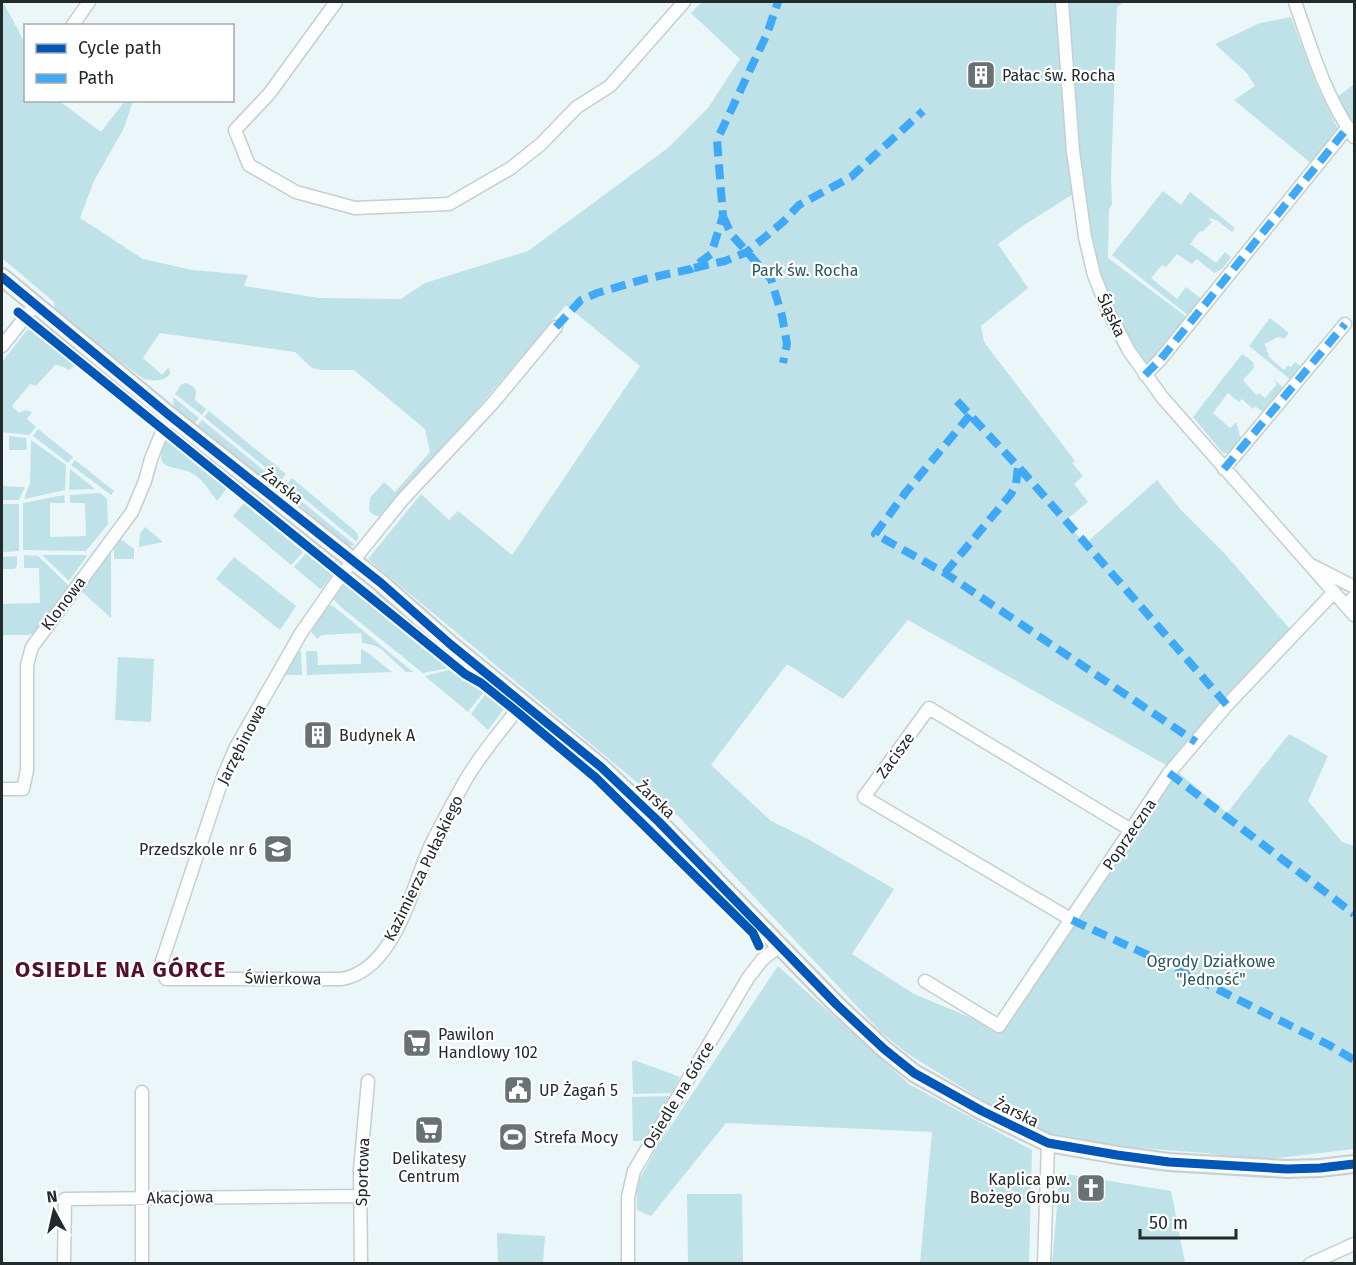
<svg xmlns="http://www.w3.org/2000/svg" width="1356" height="1265" font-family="'Fira Sans',sans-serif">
	<rect width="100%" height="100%" fill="#eaf6f8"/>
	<path fill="#bee2e8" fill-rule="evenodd" d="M2 2H3L25 43 26 100 59 101 101 132 125 101H133L124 128 94 181 80 218 143 259 192 270 248 275 244 286 319 298 401 299 425 283 528 251 668 148 708 108 740 59 691 13 702 2H1124L1117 7 1111 178 1112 204 1109 210 1108 258 1188 318 1146 366C1123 330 1102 289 1093 247 1088 227 1089 206 1084 187L1024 225 998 244 1028 288 981 326 984 342 1075 461 1072 463 1083 476 1074 484 1088 502 1065 521 1085 544 1157 480 1181 510 1227 556 1294 634 1174 769 1227 813 1289 734 1328 756 1308 801 1342 842 1354 846V1149L1262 1160 1205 1153 1062 1142 1009 1116 908 1054 882 1033 680 818 368 559 421 494 449 520 458 511 512 555 640 366 566 305 460 429 385 514C378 517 374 517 369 510L370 498 384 482 395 492 430 452 425 429 354 370H322L312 368 295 352 160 333 143 358 162 375 169 367 170 374C163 382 153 381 144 379L56 314 54 302 2 258ZM908 620 1173 769 998 1029 914 994 852 954 894 889 808 839 771 821 711 765 787 664 843 699Z
		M1291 17 1317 86 1338 129 1312 164 1234 100 1255 86 1247 73 1215 44 1260 23Z
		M1354 84V134L1332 101Z
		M1163 191 1181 205 1190 192 1235 228 1232 232 1218 221 1210 218 1209 220 1212 222 1202 232 1200 231 1190 244 1215 262H1217L1225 252 1231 257 1222 269 1214 273 1197 259 1192 264 1177 254 1166 267 1162 265 1151 278 1177 299 1186 287 1203 300 1190 317 1112 255Z
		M1270 318 1289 333 1284 339 1278 337 1264 344 1267 349 1266 351 1269 354 1268 356 1284 370 1288 365 1291 367 1295 362 1302 367 1291 380 1249 346Z
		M27 330H32L75 365 69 370 61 366 55 365 36 386 30 384 12 406 19 413 25 410 32 412 27 419 36 427 29 435 2 432V384L3 381 2 380V362Z
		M1242 354 1253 362 1254 368 1243 380 1256 395 1259 393 1265 398 1277 384 1273 379 1284 388 1264 413 1255 406 1253 409 1242 399 1239 402 1228 393 1213 413 1230 428 1236 422 1241 439 1229 453H1223L1193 417Z
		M186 383 194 387 196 392 195 400 206 409 202 415 175 394 181 385Z
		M173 397 199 418 192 426 174 409Z
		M209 411 286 474 281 480 204 417Z
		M202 420 355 545 352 546 348 545 279 488 216 446 195 428Z
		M38 429 73 457 68 463 33 436Z
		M9 436 26 438 27 450H9Z
		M166 438 227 488 217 501C211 493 204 481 195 475 175 462 150 476 166 438Z
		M31 440 66 465 65 490 24 499 30 483Z
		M75 460 114 491 111 495 71 465Z
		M70 469 95 489 69 490Z
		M292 478 355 531 358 535 357 542 287 484Z
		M2 486 23 487H25L19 500H2Z
		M100 493 107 499 108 524 86 551 23 550V503L64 495 65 503H50V537L86 536 85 503H70V495Z
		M244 503 303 552 291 565 233 516Z
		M2 504H19V551L2 552Z
		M145 527 163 542 139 547 140 534Z
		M122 540 134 549V559H114V543L116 541Z
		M111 547V618L79 589Z
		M306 553 332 575 322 588 320 589 294 567Z
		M24 555 38 556 70 587 36 633 28 635H2V557L17 556V565L15 569H3V604L40 603 39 568H24Z
		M42 555H86L87 556 69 581Z
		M234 557 296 606 280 630 216 579Z
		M347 581 453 667 423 673 342 608 333 599Z
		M376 592 453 656 455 663 373 597Z
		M329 605 333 606 343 614 413 672H406L381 649 373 645 362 643 361 633 321 635 318 639 312 633V629Z
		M361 649 367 652 392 672 307 675 306 651H317L318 665 361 664Z
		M301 651 302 675H282L295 653Z
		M118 657 154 659 151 722 115 720Z
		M452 669 483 693 468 712 425 676Z
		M486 693 504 709 488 730 471 714Z
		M778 966 910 1085 1032 1150 1029 1263H920L932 1132 726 1123 651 1216 637 1210 636 1186 658 1145Z
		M634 1060 680 1077 672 1093 633 1094 632 1062Z
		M670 1096 643 1141H633L632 1097Z
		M1060 1173 1171 1191 1185 1263H1052Z
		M687 1194H742L743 1263H688Z
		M497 1233 545 1236 543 1263H498Z"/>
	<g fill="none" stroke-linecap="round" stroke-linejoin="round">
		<g stroke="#c5ced0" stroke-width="15">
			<path id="street" d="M336 2 269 94 235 130 249 165 296 192 355 208 449 204 511 168 541 144 577 107 610 86 684 2
				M1062 2 1073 151 1085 237 1094 275 1109 313 1129 351 1162 397 1354 615
				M1295 2C1311 48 1325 96 1354 137
				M72 26 89 2
				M2 346 35 305
				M1145 375 1160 360 1348 127
				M1224 469 1345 324
				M1313 566 1354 587
				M1346 605 1354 597
				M522 703C503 729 481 753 465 781 453 803 440 826 429 849 411 891 394 971 341 979H166L160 967 223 777 236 747 301 633 340 577 403 499 492 404 556 327
				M2 789H23L27 770V665L32 647 132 512 145 481 151 459 169 415
				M1072 920 864 797 929 708 1131 830
				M925 981 999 1026 1169 773 1227 705 1334 592
				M142 1092V1264
				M64 1264 65 1199 360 1196
				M361 1264 360 1170 368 1081
				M628 1264V1197L634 1171 748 978 762 960 779 946
				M1044 1264 1048 1143
				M1310 1264 1354 1244"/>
		</g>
		<g stroke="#c5ced0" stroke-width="20">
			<path id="secondary" d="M2 277 169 415 381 583 450 644 601 767 659 822 837 1005 884 1049 914 1073 982 1111 1048 1143 1117 1155 1169 1162 1287 1169 1320 1168 1354 1164"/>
		</g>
		<use href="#street" stroke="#fcfefe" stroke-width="12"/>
		<use href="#secondary" stroke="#f7f4f5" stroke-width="16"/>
		<path stroke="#3fa9f5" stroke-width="8" stroke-dasharray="15 8" stroke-linecap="butt" d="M723 216 731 234 771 279 782 316 787 344 783 363
			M694 268 725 261 747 252 783 222 799 205 851 177 923 111
			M556 327 581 300 597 293 645 279 691 269 711 254 723 216 717 140 767 34 778 2
			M1145 375 1160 360 1348 127
			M957 401 1023 472 1227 705
			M970 415 906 492 875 534 945 573 1196 742
			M1224 469 1345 324
			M945 573 1011 494 1016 484 1018 467
			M1169 773 1354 914
			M1072 920 1165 963 1329 1045 1354 1060"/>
		<g stroke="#fff" stroke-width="13">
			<path id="cycleway" d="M2 277 169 415 381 583 450 644 601 767 659 822 837 1005 884 1049 914 1073 982 1111 1048 1143 1117 1155 1169 1162 1287 1169 1320 1168 1354 1164
				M18 312 465 674 481 683 516 711 596 778 753 933 759 946"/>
		</g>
		<use href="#cycleway" stroke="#0057b8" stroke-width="9"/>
	</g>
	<defs>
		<g id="building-square" transform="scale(1.5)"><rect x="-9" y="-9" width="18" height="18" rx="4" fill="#687173" stroke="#fff"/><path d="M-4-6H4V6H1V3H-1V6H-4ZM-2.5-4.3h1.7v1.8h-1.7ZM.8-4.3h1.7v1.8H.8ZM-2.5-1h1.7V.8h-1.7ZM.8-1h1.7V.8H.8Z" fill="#fff"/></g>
		<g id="school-square" transform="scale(1.5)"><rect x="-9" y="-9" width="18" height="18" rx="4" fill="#687173" stroke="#fff"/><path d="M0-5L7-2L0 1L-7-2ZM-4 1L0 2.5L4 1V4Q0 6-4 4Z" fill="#fff"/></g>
		<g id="supermarket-square" transform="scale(1.5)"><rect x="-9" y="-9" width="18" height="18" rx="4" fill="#687173" stroke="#fff"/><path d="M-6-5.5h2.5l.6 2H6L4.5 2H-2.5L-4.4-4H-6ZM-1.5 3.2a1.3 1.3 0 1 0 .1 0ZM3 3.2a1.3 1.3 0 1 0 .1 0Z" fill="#fff"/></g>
		<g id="civic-square" transform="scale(1.5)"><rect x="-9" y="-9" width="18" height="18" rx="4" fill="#687173" stroke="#fff"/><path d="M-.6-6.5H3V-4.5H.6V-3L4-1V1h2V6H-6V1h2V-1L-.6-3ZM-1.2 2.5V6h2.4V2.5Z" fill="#fff"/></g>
		<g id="stadium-square" transform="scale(1.5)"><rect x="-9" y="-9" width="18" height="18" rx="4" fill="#687173" stroke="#fff"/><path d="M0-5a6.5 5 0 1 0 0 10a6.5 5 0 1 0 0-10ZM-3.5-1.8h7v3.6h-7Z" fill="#fff"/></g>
		<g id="church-square" transform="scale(1.5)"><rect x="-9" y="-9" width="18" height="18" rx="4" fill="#687173" stroke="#fff"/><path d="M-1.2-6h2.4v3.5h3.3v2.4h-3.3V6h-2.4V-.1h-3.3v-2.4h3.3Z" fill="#fff"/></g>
	</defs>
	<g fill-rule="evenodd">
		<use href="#building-square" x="981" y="75"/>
		<use href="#building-square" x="318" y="735"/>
		<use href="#school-square" x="278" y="849"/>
		<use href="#supermarket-square" x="417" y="1043"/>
		<use href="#civic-square" x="518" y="1090"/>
		<use href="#supermarket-square" x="429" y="1130"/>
		<use href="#stadium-square" x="513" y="1137"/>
		<use href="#church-square" x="1091" y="1188"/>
	</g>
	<g text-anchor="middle" stroke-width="4.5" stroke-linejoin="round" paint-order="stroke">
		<g font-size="16" fill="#222a2b" stroke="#fff" text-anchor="start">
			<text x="1002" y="81">Pałac św. Rocha</text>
			<text x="339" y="741">Budynek A</text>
			<text x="257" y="855" text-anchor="end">Przedszkole nr 6</text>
			<text x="438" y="1040">Pawilon<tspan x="438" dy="18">Handlowy 102</tspan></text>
			<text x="539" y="1096">UP Żagań 5</text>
			<text x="534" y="1143">Strefa Mocy</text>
			<text x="429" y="1164" text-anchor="middle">Delikatesy<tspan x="429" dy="18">Centrum</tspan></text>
			<text x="1070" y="1185" text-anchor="end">Kaplica pw.<tspan x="1070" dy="18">Bożego Grobu</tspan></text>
		</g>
		<g font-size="16" fill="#2a565d" stroke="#fff">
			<text x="805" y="276">Park św. Rocha</text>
			<text x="1211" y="967">Ogrody Działkowe<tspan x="1211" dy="18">"Jedność"</tspan></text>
		</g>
		<g font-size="16" fill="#222a2b" stroke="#fff">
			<text transform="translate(1112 315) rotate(65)" y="6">Śląska</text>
			<text transform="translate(283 486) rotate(38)" y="6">Żarska</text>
			<text transform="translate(63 603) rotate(-53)" y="6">Klonowa</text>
			<text transform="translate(241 744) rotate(-63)" y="6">Jarzębinowa</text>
			<text transform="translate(895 755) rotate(-54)" y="6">Zacisze</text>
			<text transform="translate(656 799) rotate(44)" y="6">Żarska</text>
			<text transform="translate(1129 834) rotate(-56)" y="6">Poprzeczna</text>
			<text transform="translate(423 868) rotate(-64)" y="6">Kazimierza Pułaskiego</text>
			<text transform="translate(283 978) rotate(1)" y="6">Świerkowa</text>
			<text transform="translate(678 1095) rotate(-59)" y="6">Osiedle na Górce</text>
			<text transform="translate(1017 1112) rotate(26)" y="6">Żarska</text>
			<text transform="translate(362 1172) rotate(-88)" y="6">Sportowa</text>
			<text transform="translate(180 1197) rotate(-1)" y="6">Akacjowa</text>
		</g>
		<g font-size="22" font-weight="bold" letter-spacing="1.5" fill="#531029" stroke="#fff">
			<text x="121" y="977">OSIEDLE NA GÓRCE</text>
		</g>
	</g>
	<rect width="1356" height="1265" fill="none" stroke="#222a2b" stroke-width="6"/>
	<rect x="24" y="24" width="210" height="78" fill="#ffffff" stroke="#a7aaaa" stroke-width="1.5"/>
	<rect x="36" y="44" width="30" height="9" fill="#0057b8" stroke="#a7aaaa" stroke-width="1.5"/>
	<text x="78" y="54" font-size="18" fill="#222a2b">Cycle path</text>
	<rect x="36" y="74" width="30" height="9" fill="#3fa9f5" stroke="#a7aaaa" stroke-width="1.5"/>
	<text x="78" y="84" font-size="18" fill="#222a2b">Path</text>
	<g transform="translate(54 1211) rotate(352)" stroke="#ffffff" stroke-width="4.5" paint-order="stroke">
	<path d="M0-4.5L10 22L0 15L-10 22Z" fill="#222a2b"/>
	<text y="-9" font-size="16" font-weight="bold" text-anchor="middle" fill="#222a2b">N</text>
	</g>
	<path d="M1140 1229v9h96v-9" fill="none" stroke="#222a2b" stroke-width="3"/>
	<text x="1149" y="1229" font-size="18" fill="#222a2b" stroke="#ffffff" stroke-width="4.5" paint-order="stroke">50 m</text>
</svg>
